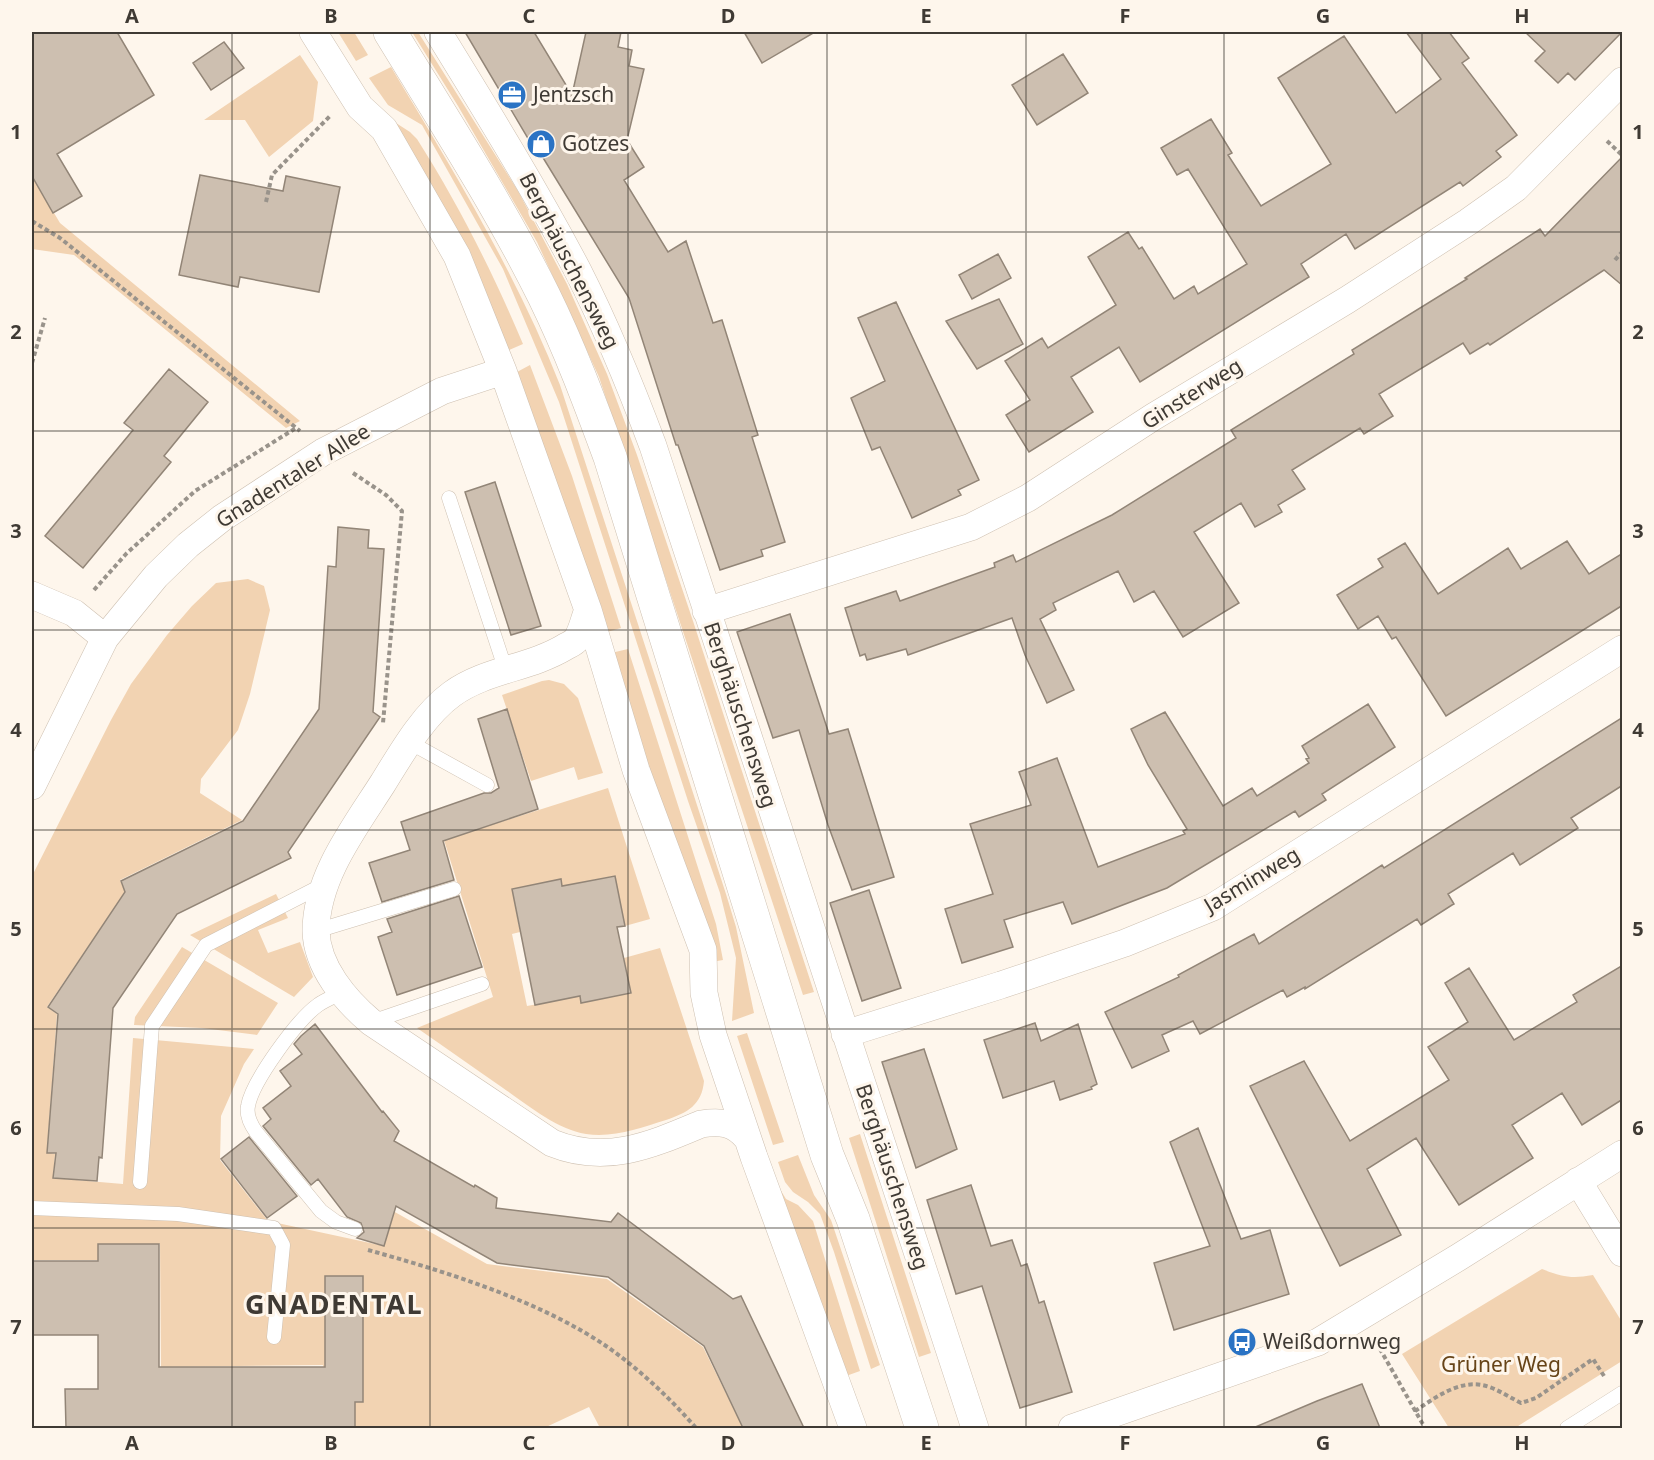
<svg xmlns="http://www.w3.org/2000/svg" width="1654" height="1460" font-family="'Noto Sans',sans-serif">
	<rect width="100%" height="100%" fill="#fef6ec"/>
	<path fill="#f2d3b2" d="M338 32H354L368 55 356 61Z
		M412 32H418L518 191 567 284 607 374 637 455 693 621 814 992 803 995 599 377 537 242 458 106Z
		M300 55 318 82 313 121 269 157 245 120H204Z
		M391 67C453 170 516 273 560 385L726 894 736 927 754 1013 732 1021 736 958 720 893 688 801 559 402 503 269 422 125 388 105 369 78Z
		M396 123 410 132 417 139C459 205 493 273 523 344L507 351 389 125Z
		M32 176 60 223 300 421 286 428 74 255 32 249Z
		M530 365 572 476 621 628 607 632 517 372Z
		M248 579 264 586 270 610 250 694 238 730 201 779 200 793 242 820 120 880 125 892 47 1007 57 1014 47 1152 55 1154 53 1178 123 1184 133 1038 254 1049 244 1064 221 1116 220 1160 268 1221 384 1246 389 1230 347 1215 370 1198 487 1264 607 1279 703 1347 743 1428H600L589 1407 544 1428H324L323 1365 161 1367 160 1244H98V1260H32V876L111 720 131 684 167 635 192 606 216 583Z
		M628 649 716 924 723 960 712 962 611 653Z
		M549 680 564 684 578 698 603 773 578 780 574 767 531 781 502 695 542 681Z
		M608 788 650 919 625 926 614 876 562 886 560 880 512 889 520 932 512 934 527 1006 580 996 582 1003 631 993 624 958 660 948 704 1081C702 1105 687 1113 666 1120 640 1128 614 1138 586 1134 556 1129 528 1105 503 1088 474 1068 446 1048 417 1028L493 997 444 840Z
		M276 894 288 918 258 930 268 953 300 942 313 977 294 997 190 935Z
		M182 947 278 1003 257 1035 202 1028 134 1025 135 1017Z
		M747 1033 784 1142 773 1145 737 1036Z
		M860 1134 931 1353 919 1357 849 1138Z
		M798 1155 814 1195 831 1220 880 1365 871 1369 834 1252 820 1214 808 1202 793 1192 785 1182 778 1162Z
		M778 1186 786 1199 798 1205 813 1221 860 1371 846 1376Z
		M1542 1269C1562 1277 1572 1279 1593 1275L1622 1322V1361L1515 1428H1449L1402 1354Z"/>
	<path fill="#cdbfb0" stroke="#928577" stroke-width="1.5" d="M32 32H117L154 95 57 154 82 196 53 213 32 176Z
		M465 32H534L572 95 586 32H621L618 47 632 50 629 66 644 69 627 140 644 167 624 180 668 252 686 241 713 323 722 320 758 435 752 437 785 542 761 550 763 556 720 570 678 445H676L629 298 542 156 539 157Z
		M744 32H815L762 63Z
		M1406 32H1449L1469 58 1462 63 1517 135 1496 151 1501 157 1463 186 1460 182 1355 249 1346 234 1301 264 1309 277 1140 382 1119 347 1071 377 1093 412 1029 452 1006 415 1030 400 1005 361 1042 338 1048 348 1116 305 1088 257 1128 232 1139 249 1142 247 1174 299 1194 286 1198 294 1247 264 1188 169 1177 175 1161 148 1211 119 1232 153 1228 155 1261 206 1331 164 1278 78 1344 36 1396 113 1441 79Z
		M1525 32H1622L1575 80 1568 73 1558 83 1535 61 1545 51Z
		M224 42 244 68 211 90 193 63Z
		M1063 54 1088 93 1037 125 1012 85Z
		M1623 156V286L1604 270 1490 345 1488 343 1470 354 1463 343 1379 394 1393 416 1364 434 1360 428 1292 470 1305 489 1278 505 1282 512 1255 527 1241 503 1194 532 1239 603 1183 637 1154 591 1134 602 1118 571 1053 603 1056 610 1040 619 1074 690 1047 703 1025 655 1012 618 908 655 906 649 867 660 865 654 860 656 845 608 896 591 900 601 995 567 994 563 1013 555 1016 562 1112 515 1236 438 1231 430 1354 354 1352 350 1467 279 1465 278 1540 229 1545 236Z
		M200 175 283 191 286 176 340 187 319 292 240 277 238 287 179 275Z
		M998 254 1011 278 972 299 959 275Z
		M999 299 1023 344 977 369 946 321Z
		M896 302 979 480 958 490 961 495 912 518 880 447 872 450 851 398 885 381 858 318Z
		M169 369 208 402 164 456 171 462 83 568 45 536 133 430 124 423Z
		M495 482 541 626 511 635 465 492Z
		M338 527 369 530 368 548 384 549 373 712 380 717 288 852 291 858 177 914 113 1008 102 1158 99 1157 97 1181 53 1178 56 1153H47L58 1014 48 1007 125 892 121 881 243 821 319 709 328 566 336 567Z
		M1567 541 1589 574 1623 553V605L1446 716 1396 637 1392 639 1378 616 1358 629 1337 595 1383 567 1378 559 1405 543 1438 594 1508 548 1521 569Z
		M790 614 829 734 848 729 894 877 852 890 828 825 799 730 773 738 737 632Z
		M1368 704 1395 747 1322 794 1326 800 1299 817 1295 811 1167 888 1094 916 1072 924 1063 902 1004 920 1013 947 962 963 945 909 993 894 970 824 1031 805 1019 772 1057 758 1098 867 1185 834 1183 831 1187 829 1148 765 1131 729 1165 712 1223 806 1252 788 1257 796 1309 763 1306 759 1309 758 1302 746Z
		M507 709 538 809 443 841 454 880 382 902 369 863 410 850 401 822 484 793H491L499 788 478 719Z
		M1623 717V785L1571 818 1578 828 1520 865 1513 853 1448 894 1454 904 1452 905 1421 925 1417 919 1305 989V987L1287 997 1283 990 1200 1034 1193 1021 1162 1035 1169 1051 1132 1068 1105 1012 1179 977 1178 975 1254 934 1259 944 1382 865 1384 868Z
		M615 876 625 926 617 927 631 993 581 1003 580 996 535 1005 512 889 561 879 562 886Z
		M869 890 901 988 862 1001 830 903Z
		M459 896 482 967 397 995 378 937 392 932 387 919Z
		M1623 965V1099L1582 1125 1562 1093 1512 1125 1533 1158 1459 1205 1416 1138 1367 1169 1401 1235 1340 1266 1250 1086 1304 1061 1350 1141 1449 1080 1428 1047 1468 1022 1445 983 1469 968 1514 1040 1577 1002 1573 995Z
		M1035 1023 1041 1041 1078 1024 1097 1084 1091 1087 1092 1089 1060 1100 1054 1081 1003 1098 984 1040Z
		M315 1024 382 1112 383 1111 399 1131 394 1141 474 1187 475 1185 497 1198 496 1208 611 1222 618 1213 733 1299 741 1296 804 1428H743L704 1346 608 1277 497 1263 396 1206 384 1246 357 1238 364 1232 361 1223 347 1217 318 1179 311 1185 263 1126 271 1119 263 1108 291 1086 280 1071 302 1054 294 1044 301 1036Z
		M924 1049 957 1149 916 1168 882 1062Z
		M1198 1128 1241 1239 1270 1230 1289 1294 1174 1330 1154 1263 1210 1246 1170 1142Z
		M249 1137 297 1196 267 1218 221 1159Z
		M971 1185 991 1246 1012 1240 1021 1266 1027 1264 1039 1303 1044 1301 1072 1392 1020 1408 982 1286 956 1294 927 1200Z
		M98 1244H159V1367H325V1276H363V1402H355V1428H66L65 1389H98V1335H32V1261H98Z
		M1362 1384 1380 1428H1253L1317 1401Z"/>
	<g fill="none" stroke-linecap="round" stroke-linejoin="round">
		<g stroke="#cec0b1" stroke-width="15">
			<path id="lane" d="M449 498 506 671
				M409 742 487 785
				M316 931 454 889
				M343 992C335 996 325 1000 318 1005 297 1020 252 1082 248 1106 246 1116 251 1125 256 1132L321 1211 336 1222 355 1229
				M371 1022 482 984
				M140 1182 152 1026 206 945 325 884
				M32 1208 178 1214 274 1228 283 1245 274 1337
				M1567 1428 1622 1393"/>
		</g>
		<g stroke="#cec0b1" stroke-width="28">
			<path id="street" d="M313 32 360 107 384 129 457 256 503 371 588 610 636 770 703 950 704 993 713 1035 754 1157 853 1428
				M438 32C486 110 535 189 578 271 607 328 631 387 653 446L975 1428
				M32 595 74 613 105 638
				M588 610C584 619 582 632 576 640 574 643 568 645 565 647 530 668 485 670 452 694 423 715 401 754 383 783 355 827 316 877 316 931 317 967 345 1000 371 1022L552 1143C606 1165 651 1145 701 1124 720 1121 734 1122 747 1138
				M706 611 971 527 1028 498 1153 417 1347 300 1468 222 1516 188 1622 81
				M32 786 105 638 156 576 188 545 222 518 323 452 442 391 503 371
				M845 1034 1001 985 1125 943 1213 907 1622 649
				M1578 1181 1622 1253
				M1072 1428 1318 1342 1459 1257 1622 1154"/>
		</g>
		<g stroke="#cec0b1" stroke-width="34">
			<path id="secondary" d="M390 32C443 119 499 205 544 296 570 349 590 403 610 457L827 1155 853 1219 922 1428"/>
		</g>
		<path stroke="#99938b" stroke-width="4" stroke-dasharray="4.5 3" stroke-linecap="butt" d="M1607 141 1622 155
			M266 202 272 175 330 116
			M32 221 60 238 300 431
			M1615 260 1622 252
			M32 363 45 318
			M353 473 386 495 402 511 383 723
			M94 590 126 554 195 491 296 428
			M368 1250C447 1272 541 1301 609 1348 641 1371 670 1398 696 1428
			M1376 1342 1425 1428
			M1415 1411C1438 1396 1463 1376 1492 1388 1502 1392 1511 1398 1521 1403L1536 1398 1593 1359 1604 1376"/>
		<use href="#lane" stroke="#fff" stroke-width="14"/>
		<use href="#street" stroke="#fff" stroke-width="27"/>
		<use href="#secondary" stroke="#fff" stroke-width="33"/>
	</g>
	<path fill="none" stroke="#3f3a34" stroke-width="1.5" stroke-opacity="0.55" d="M232 32V1428M430 32V1428M628 32V1428M827 32V1428M1026 32V1428M1224 32V1428M1422 32V1428M32 232H1622M32 431H1622M32 630H1622M32 830H1622M32 1029H1622M32 1228H1622"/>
	<defs>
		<g id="office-disc" transform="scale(1.5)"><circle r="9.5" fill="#2a73c4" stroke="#fef6ec"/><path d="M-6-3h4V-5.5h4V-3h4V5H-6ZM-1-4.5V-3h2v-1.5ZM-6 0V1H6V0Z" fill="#fff"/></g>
		<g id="shop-disc" transform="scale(1.5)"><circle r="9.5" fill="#2a73c4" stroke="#fef6ec"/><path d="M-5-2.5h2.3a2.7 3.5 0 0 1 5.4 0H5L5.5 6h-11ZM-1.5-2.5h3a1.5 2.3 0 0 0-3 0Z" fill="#fff"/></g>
		<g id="bus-disc" transform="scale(1.5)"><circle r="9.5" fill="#2a73c4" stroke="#fef6ec"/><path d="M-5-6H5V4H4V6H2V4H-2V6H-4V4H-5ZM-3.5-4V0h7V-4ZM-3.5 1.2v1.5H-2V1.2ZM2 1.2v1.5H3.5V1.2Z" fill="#fff"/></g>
	</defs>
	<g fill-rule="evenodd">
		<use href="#office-disc" x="512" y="95"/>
		<use href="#shop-disc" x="541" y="144"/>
		<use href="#bus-disc" x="1242" y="1342"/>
	</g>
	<g text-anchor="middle" stroke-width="6" stroke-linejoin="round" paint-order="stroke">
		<g font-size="21" fill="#3f3a34" stroke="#fef6ec" text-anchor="start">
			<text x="533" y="102">Jentzsch</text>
			<text x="562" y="151">Gotzes</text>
			<text x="1263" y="1349">Weißdornweg</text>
		</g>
		<g font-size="21" fill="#3f3a34" stroke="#fef6ec">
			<text transform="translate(569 261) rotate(63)" y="7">Berghäuschensweg</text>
			<text transform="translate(1192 394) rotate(-32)" y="7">Ginsterweg</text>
			<text transform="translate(293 476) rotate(-32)" y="7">Gnadentaler Allee</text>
			<text transform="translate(740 715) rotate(72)" y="7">Berghäuschensweg</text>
			<text transform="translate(1252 880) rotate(-31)" y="7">Jasminweg</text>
			<text transform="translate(892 1177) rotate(72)" y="7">Berghäuschensweg</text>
		</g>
		<g font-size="21" fill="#674418" stroke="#fef6ec">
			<text x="1501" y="1372">Grüner Weg</text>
		</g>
		<g font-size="27" font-weight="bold" letter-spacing="1.5" fill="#3f3a34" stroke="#fef6ec">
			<text x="334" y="1314">GNADENTAL</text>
		</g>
	</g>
	<rect width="1654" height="1460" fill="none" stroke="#fef6ec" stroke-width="66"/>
	<rect x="33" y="33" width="1588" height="1394" fill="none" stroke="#3f3a34" stroke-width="2"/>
	<g font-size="20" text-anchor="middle" font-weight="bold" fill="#3f3a34">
		<text x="132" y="23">A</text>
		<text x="331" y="23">B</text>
		<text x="529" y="23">C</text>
		<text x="728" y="23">D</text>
		<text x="926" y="23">E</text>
		<text x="1125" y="23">F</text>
		<text x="1323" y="23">G</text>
		<text x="1522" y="23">H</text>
		<text x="16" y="139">1</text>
		<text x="1638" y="139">1</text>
		<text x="16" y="339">2</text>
		<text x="1638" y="339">2</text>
		<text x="16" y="538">3</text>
		<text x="1638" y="538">3</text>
		<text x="16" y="737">4</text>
		<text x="1638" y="737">4</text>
		<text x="16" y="936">5</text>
		<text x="1638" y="936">5</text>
		<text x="16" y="1135">6</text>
		<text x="1638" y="1135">6</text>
		<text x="16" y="1334">7</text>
		<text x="1638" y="1334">7</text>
		<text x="132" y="1450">A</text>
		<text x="331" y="1450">B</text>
		<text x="529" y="1450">C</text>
		<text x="728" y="1450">D</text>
		<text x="926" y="1450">E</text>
		<text x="1125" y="1450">F</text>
		<text x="1323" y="1450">G</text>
		<text x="1522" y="1450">H</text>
	</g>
</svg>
